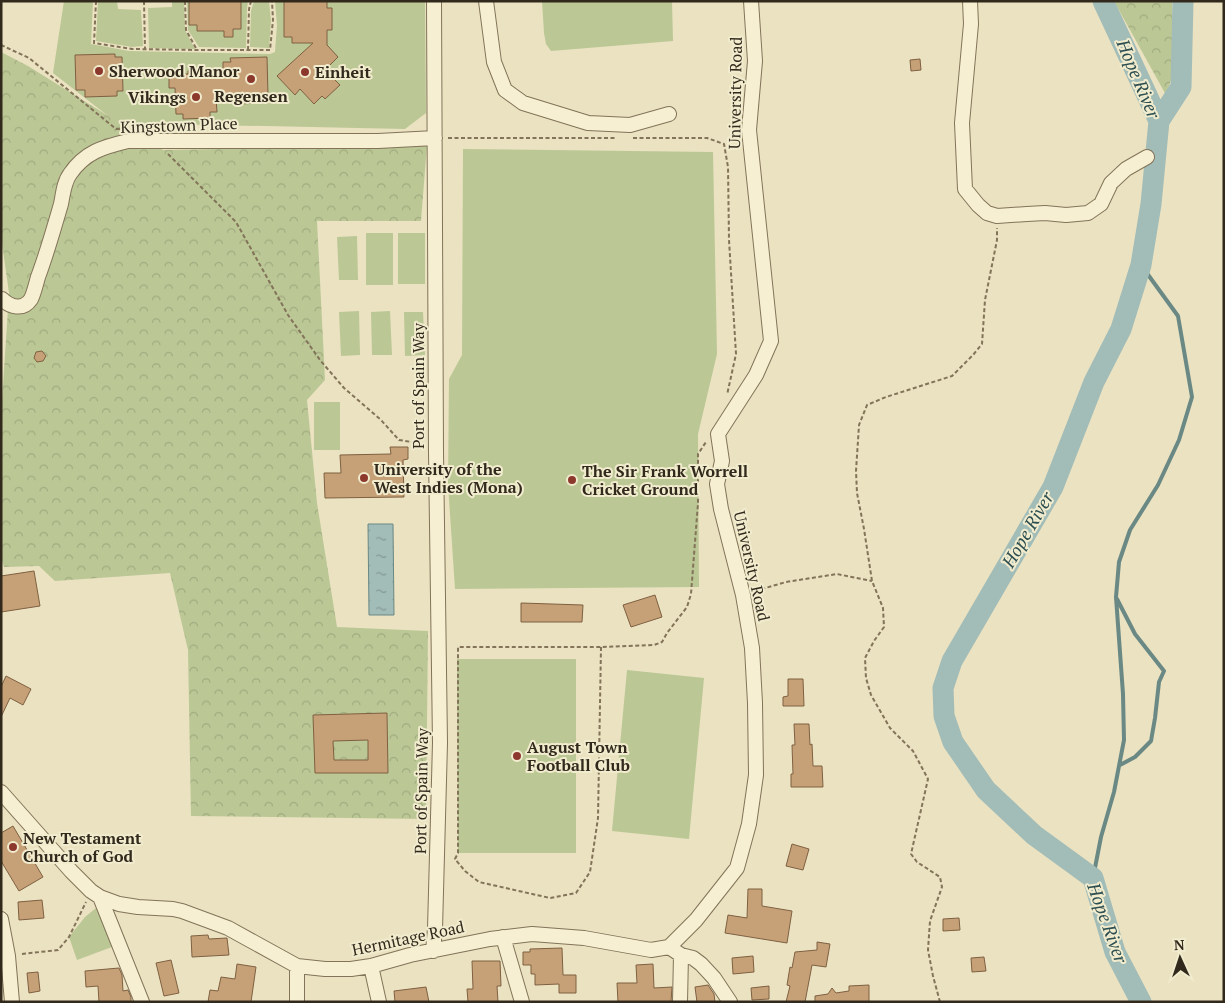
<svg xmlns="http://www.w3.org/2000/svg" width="1225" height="1003" font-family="'PT Serif',serif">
	<defs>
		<pattern id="forest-crowns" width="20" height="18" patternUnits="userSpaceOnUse" patternTransform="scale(1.25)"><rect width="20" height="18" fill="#bbc795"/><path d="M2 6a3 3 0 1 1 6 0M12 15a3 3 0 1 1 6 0" fill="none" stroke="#a1ab80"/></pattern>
		<pattern id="water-ripples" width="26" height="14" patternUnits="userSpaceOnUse" patternTransform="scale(1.25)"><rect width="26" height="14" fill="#a2bcb8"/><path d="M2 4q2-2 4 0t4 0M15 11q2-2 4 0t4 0" fill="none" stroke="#859995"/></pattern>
	</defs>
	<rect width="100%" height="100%" fill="#eae2c0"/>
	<path fill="#bbc795" d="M64 1H93L91 44 129 51 270 54 275 52 277 25 275 1H425L426 113 405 129 117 123 53 73Z
		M98 1H117L118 9 141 10 143 46 132 47 96 41Z
		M172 1H184L185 30 195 49 149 48 148 8 172 7Z
		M187 1H248L247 9 246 48 199 47 188 30Z
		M254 1H269L271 21 269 48 250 47 251 11Z
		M542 1H672L673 41 551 51 546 44 544 33Z
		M463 149 713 152 717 354 698 434 699 587 455 589 448 484 449 379 462 355Z
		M366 233H393V285H366Z
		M398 233H425V284H398Z
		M357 236 358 280H339L337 237Z
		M359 311 360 355 341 356 339 312Z
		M390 311 392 355H372L371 312Z
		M404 312H423L425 355 405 356Z
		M314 402H340V450H314Z
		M457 659H576V853H458Z
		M627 670 704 678 689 839 612 831Z
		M101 904 120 944 77 960 69 937 85 917Z"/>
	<path fill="url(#forest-crowns)" d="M1114 1H1172L1175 68 1166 95Z
		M1 52 28 66 163 150 427 145 421 221H317L325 380 307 400 317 503 337 627 428 631 426 819 191 816 188 650 170 573 55 581 39 566 4 567 1 557V416L9 293 1 236Z"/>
	<path fill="url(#water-ripples)" stroke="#6a8985" d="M368 524H393L394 615H369Z"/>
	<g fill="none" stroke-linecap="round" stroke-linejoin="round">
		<path stroke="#6a8985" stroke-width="4" d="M1117 599 1135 634 1164 671 1159 682 1155 718 1151 741 1135 757 1120 765
			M1093 878 1101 837 1114 792 1124 740 1123 694 1116 597 1119 562 1130 530 1158 485 1179 440 1192 397 1178 316 1141 265"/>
		<path stroke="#a2bcb8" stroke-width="21" d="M1103 1 1159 121 1151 204 1141 265 1121 329 1094 382 1053 487 952 661 943 688 944 716 953 742 986 790 1034 835 1093 878 1115 952 1141 1002
			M1159 121 1181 87 1183 1"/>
	</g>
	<path fill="#c6a178" stroke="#7f6041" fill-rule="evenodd" d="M189 1H241V29H233V37H224V31H197V25H189Z
		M284 1H327V8H332V30H327V45L338 57 325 70 340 85 325 99 322 96 314 104 300 89 295 95 277 76 313 43H292V37H284Z
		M115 54V57H122L123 91H117V96L85 97V90H76L75 55Z
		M267 57 268 95H263V103L237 104V98H216L217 112H210V118L183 119V114H176L175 88H169V77H178L177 74H188V71L223 70V62H231L230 58Z
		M920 59 921 70 911 71 910 60Z
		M42 351 46 356 43 361 37 362 34 358 36 352Z
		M390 447H408V459L403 460 404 497 325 498 324 473H341L340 455 391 454Z
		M34 571 40 606 1 612V576Z
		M655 595 662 617 631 627 623 605Z
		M521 603 583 605 582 622H521Z
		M6 676 31 689 23 705 10 698 1 717V687Z
		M788 679H803L804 706H783V697L788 696Z
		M387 713 388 773H315L313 715ZM368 740V760H334L333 741Z
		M794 724H809L810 745 812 744 813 766H822L823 787H791V774H793L792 745H795Z
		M13 826 43 877 19 891 1 861V833Z
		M792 844 809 849 803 870 786 866Z
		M748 889H762V906L792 911 787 943 725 933 728 915 747 918Z
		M42 900 44 918 19 920 18 902Z
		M959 918 960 930 943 931V919Z
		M208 935 209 939 227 938 229 955 192 957 191 936Z
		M817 942 830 944 826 967 812 965 805 1002H786L790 986 787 985 790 967 792 968 795 952 817 950Z
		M562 948 563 975H576V993H559V984L535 985V974H531V965H523V952H530V949Z
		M753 956 754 972 733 974 732 958Z
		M984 957 986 971 972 972 971 958Z
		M171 960 179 993 164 996 156 963Z
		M472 961H500L501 986H497L498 1002H468L467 989H473Z
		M237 964 256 967 251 1002H208L210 990 218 991 221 977 235 979Z
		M653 964 654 988 672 987 671 1002H618L617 983H637L636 965Z
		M119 968 122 975 123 991 128 990 131 997V1002H99L98 986 86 987 85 971Z
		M38 972 40 991 29 993 27 973Z
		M708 985 714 994 715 1002H697L695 987Z
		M869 985V1002H815V996L828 994 832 988 836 993 849 991V986Z
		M769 986V999L752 1000 751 988Z
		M426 987 429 1002H395L394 991Z"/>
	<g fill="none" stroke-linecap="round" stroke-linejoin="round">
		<g stroke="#827359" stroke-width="16">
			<path id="minor" d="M486 1 494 62 505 90 523 103 588 123 630 125 669 114
				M970 1 971 24 962 123 965 189 978 205 987 213 997 216 1027 214 1045 213 1066 215 1088 213 1101 204 1111 183 1126 169 1147 157
				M2 299C10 307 23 311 31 299 34 293 36 284 38 277 47 253 54 228 61 204 63 194 64 182 70 174 85 152 103 147 128 141H378L435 138
				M1 792 71 871 91 891 100 897 119 904 138 907 173 909 182 911 228 928 297 966 325 969H351L371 966 410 955 490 939 532 934 584 938 651 950 669 947
				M100 897 142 1002
				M1 919 8 956 12 1002
				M503 937 522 1002
				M669 947 696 920 737 868 749 824 756 775 755 703 752 648 743 595 721 509 717 484 722 461 718 434 756 375 771 341 749 130 755 61 751 1
				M669 947 681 955 693 958 701 964 714 978 730 1002
				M433 951 435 929 440 743 436 452 434 1
				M371 966 379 1002
				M297 1002V966
				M680 1002 681 955"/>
		</g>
		<path stroke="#827359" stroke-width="2" stroke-dasharray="4 2.5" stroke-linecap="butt" d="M96 1 94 43 132 49 197 50H270L273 20 272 1
			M144 1 145 49
			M185 1 186 30 197 50
			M1 45 29 58 116 129H120
			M248 50 249 9 251 1
			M448 138H615
			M633 138H707L724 144 728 167 729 240 736 354 727 395
			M168 154 236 222 288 315 320 360 344 388 381 420 399 440 418 443 422 446
			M755 591 786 582 837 574 872 581
			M601 647 598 818 590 872 576 893 550 898 479 882 465 871 455 859 458 853V647H601L654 645 662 642 667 633 687 607 691 594 698 503V454L706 442
			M22 954 58 950 69 937 86 902
			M940 1002 933 976 928 950 930 921 942 887 940 877 917 862 911 854 928 779 913 751 890 728 871 695 866 678 865 658 874 641 884 627 883 608 872 581 864 529 857 493 856 471 859 425 867 405 886 397 952 376 973 355 982 344 985 300 997 240V228"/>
		<use href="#minor" stroke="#f6efd2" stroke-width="14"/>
	</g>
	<g fill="#8c382d" stroke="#f2ecce" stroke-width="2">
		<circle cx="99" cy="71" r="5"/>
		<circle cx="305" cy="72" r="5"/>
		<circle cx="251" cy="79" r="5"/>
		<circle cx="196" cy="97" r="5"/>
		<circle cx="364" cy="478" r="5"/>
		<circle cx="572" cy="480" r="5"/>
		<circle cx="517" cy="756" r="5"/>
		<circle cx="13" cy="847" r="5"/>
	</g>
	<g text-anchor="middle" stroke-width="4" stroke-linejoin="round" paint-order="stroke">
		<g font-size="16" font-weight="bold" fill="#32291d" stroke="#f2ecce" text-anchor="start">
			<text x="109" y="77">Sherwood Manor</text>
			<text x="315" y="78">Einheit</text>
			<text x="251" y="102" text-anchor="middle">Regensen</text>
			<text x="186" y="103" text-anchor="end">Vikings</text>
			<text x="374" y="475">University of the<tspan x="374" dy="18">West Indies (Mona)</tspan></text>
			<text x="582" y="477">The Sir Frank Worrell<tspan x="582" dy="18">Cricket Ground</tspan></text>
			<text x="527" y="753">August Town<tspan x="527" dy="18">Football Club</tspan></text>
			<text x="23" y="844">New Testament<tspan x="23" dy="18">Church of God</tspan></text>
		</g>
		<g font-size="16" fill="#32291d" stroke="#f2ecce">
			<text transform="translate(735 93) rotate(-89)" y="6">University Road</text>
			<text transform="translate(179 125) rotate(-2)" y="6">Kingstown Place</text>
			<text transform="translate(418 386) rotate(-90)" y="6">Port of Spain Way</text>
			<text transform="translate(752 566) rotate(77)" y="6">University Road</text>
			<text transform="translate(421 791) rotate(-89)" y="6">Port of Spain Way</text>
			<text transform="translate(408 938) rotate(-12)" y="6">Hermitage Road</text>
		</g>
		<g font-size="18" font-style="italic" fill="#2d4f51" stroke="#f2ecce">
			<text transform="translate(1138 79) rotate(67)" y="6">Hope River</text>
			<text transform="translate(1028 530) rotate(-60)" y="6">Hope River</text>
			<text transform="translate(1107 923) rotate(70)" y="6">Hope River</text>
		</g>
	</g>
	<rect width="1225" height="1003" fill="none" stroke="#32291d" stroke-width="5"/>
	<g transform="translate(1180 958) rotate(357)" stroke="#f2ecce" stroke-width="4" paint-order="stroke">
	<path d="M0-4L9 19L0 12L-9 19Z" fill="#32291d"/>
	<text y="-8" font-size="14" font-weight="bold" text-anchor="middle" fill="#32291d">N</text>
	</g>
</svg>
